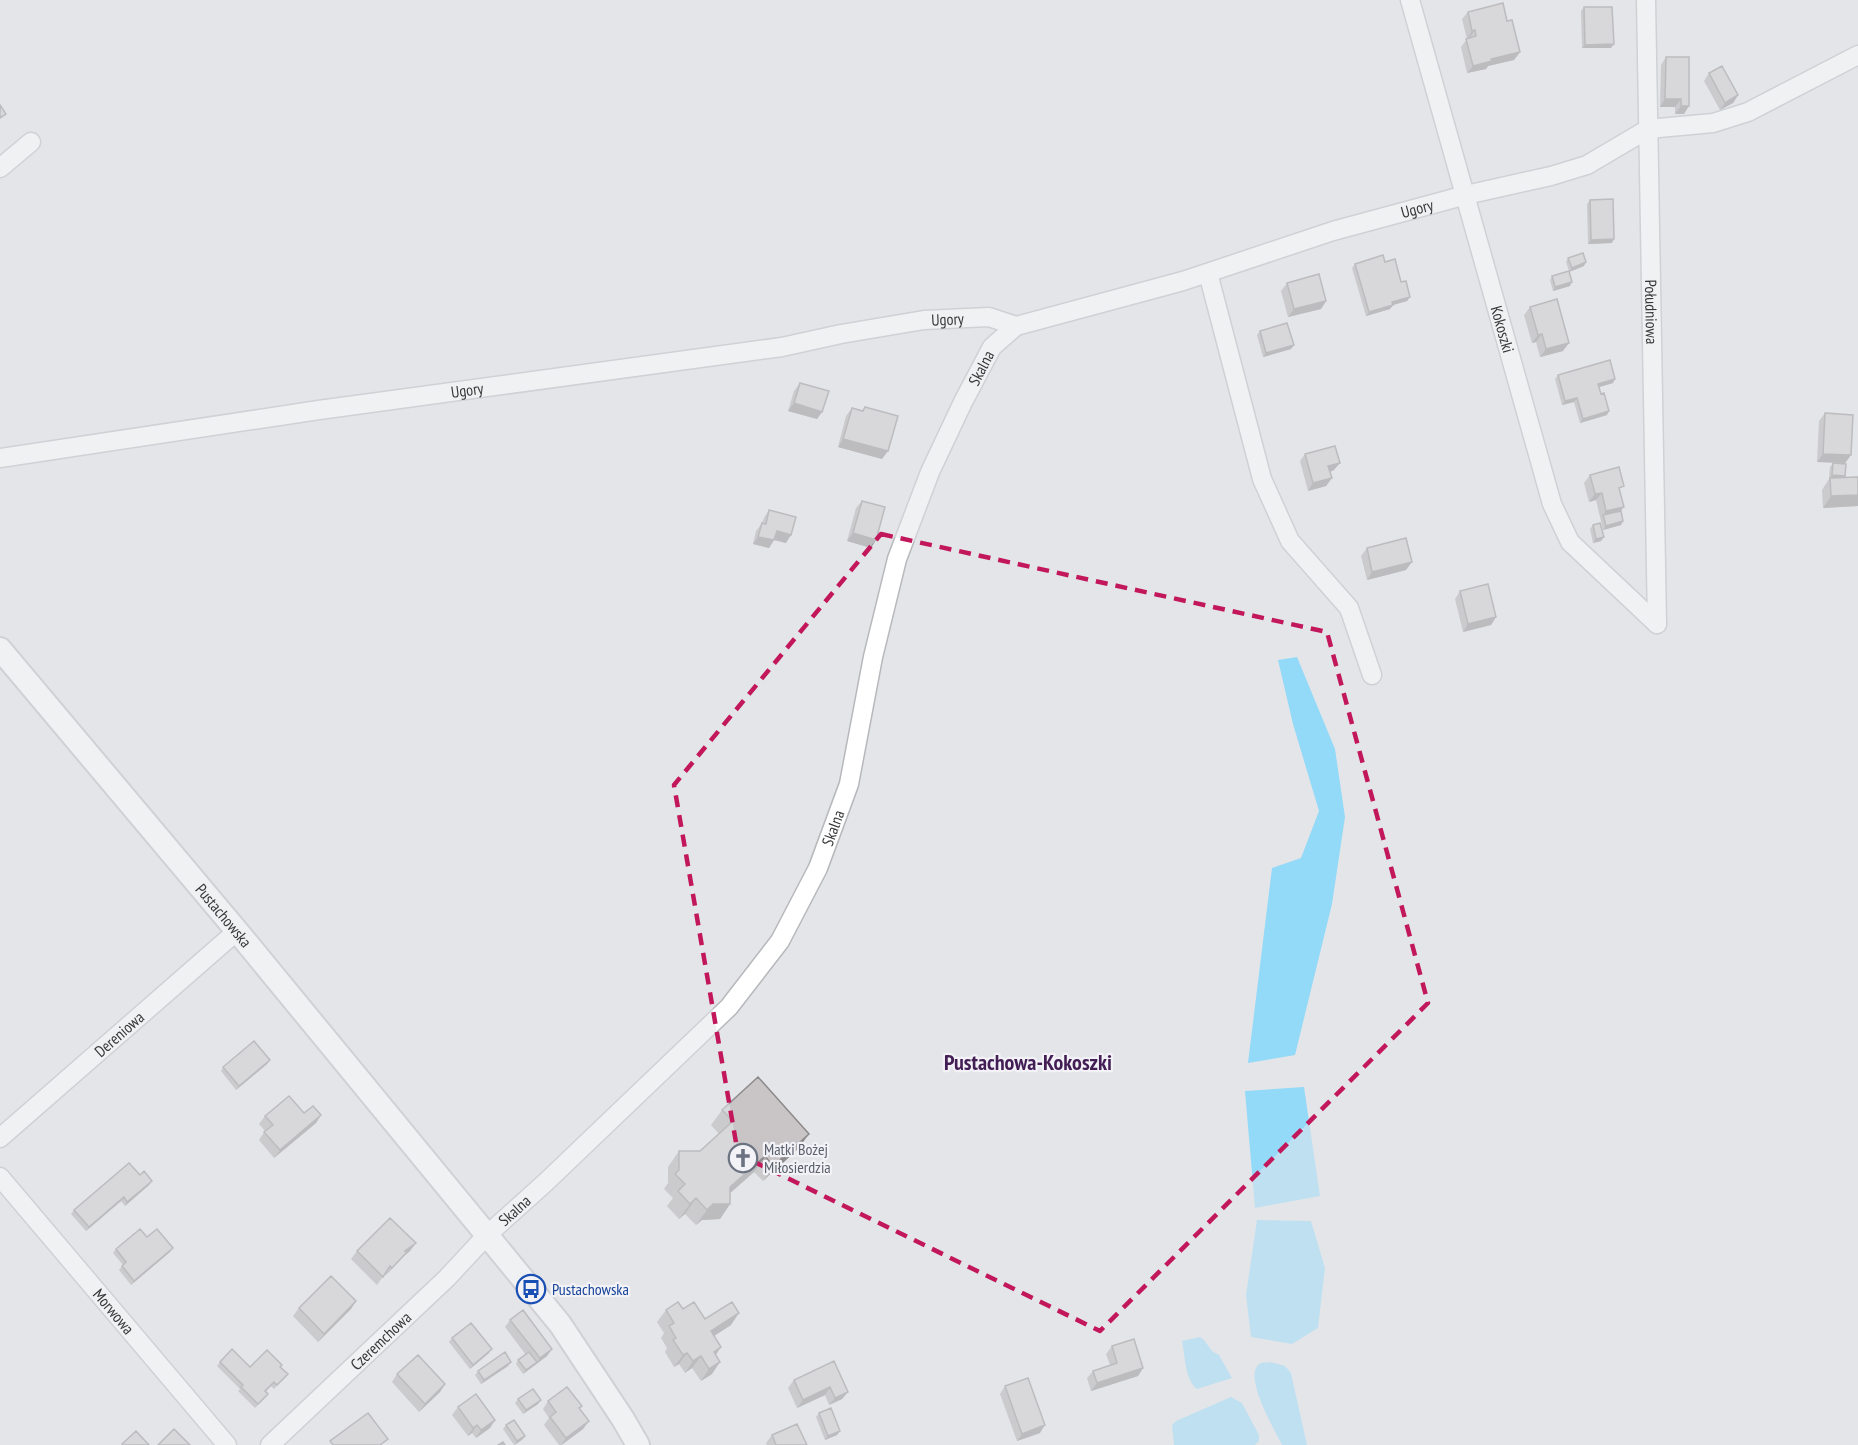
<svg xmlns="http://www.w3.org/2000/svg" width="1858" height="1445" font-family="'PT Sans Narrow',sans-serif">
	<rect width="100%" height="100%" fill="#e4e5e9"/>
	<path fill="#93d9f8" d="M1297 657 1335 749 1345 817 1332 904 1295 1055 1248 1063 1272 868 1301 858 1319 811 1293 724 1278 660Z
		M1304 1087 1320 1196 1255 1208 1245 1091Z
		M1257 1220 1311 1221 1325 1268 1318 1328 1292 1344 1251 1337 1246 1295Z
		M1200 1337 1204 1340 1212 1351 1219 1355 1232 1378 1197 1389C1185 1380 1185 1355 1182 1341Z
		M1271 1362 1285 1366 1291 1373 1307 1445H1282C1276 1432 1240 1373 1261 1363 1264 1362 1268 1363 1271 1362Z
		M1231 1397 1242 1403 1259 1435V1441L1255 1445H1174L1172 1425 1176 1421Z"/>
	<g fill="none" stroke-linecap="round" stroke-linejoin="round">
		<g stroke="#b7b8bc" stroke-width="21">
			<g id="minor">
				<path id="s1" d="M1410 0 1552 504 1570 542 1657 624"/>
				<path id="s2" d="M1646 0 1657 624"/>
				<path d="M0 168 31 142"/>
				<path d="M1208 273 1262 479 1290 541 1349 608 1372 675"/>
				<path id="s3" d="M0 458 319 410 782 347 841 334 924 320 989 317 1016 326 1183 281 1333 231 1466 195 1551 176 1587 165 1648 129 1713 123 1748 112 1858 55"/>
				<path id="s4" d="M0 1138 237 931"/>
				<path id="s5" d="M0 1177 227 1445"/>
				<path id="s6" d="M270 1445 447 1278 487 1235 546 1182 729 1007 780 941 818 868 849 784 873 657 897 559 930 472 963 402 992 347 1016 326"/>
			</g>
		</g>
		<g stroke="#b7b8bc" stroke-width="26">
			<g id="tertiary">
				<path id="s7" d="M0 649 237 931 560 1324 623 1419 638 1445"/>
			</g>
		</g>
		<use href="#minor" stroke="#fff" stroke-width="18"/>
		<use href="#tertiary" stroke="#fff" stroke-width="22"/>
	</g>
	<path fill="#ada9ab" d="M1584 7 1611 48H1582L1581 11Z
		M1468 12 1507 21 1520 52 1514 60 1488 66 1486 69 1467 73 1461 47 1467 39 1462 19Z
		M1666 57H1689L1684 114H1675V107H1660L1661 65Z
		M1709 73 1738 95 1733 103 1720 110 1704 81Z
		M1590 200 1612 243 1588 244 1587 204Z
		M1568 258 1584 266 1569 272 1570 286 1553 291 1550 280 1552 276 1569 271 1566 262Z
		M1385 262 1401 282 1410 297 1407 301 1393 305 1390 309 1366 316 1352 268 1355 264Z
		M1287 283 1326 301 1321 309 1288 317 1281 291Z
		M1530 307 1563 351 1540 357 1536 342 1532 343 1524 315Z
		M1260 331 1294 345 1291 349 1263 357 1257 335Z
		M1558 375 1613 383 1599 387 1607 415 1580 423 1574 402 1562 405 1555 379Z
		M800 383 822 412 817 419 788 411 794 391Z
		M865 407 882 459 838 447 846 416 852 408 862 411Z
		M1825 413 1851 455 1845 463 1817 462 1819 421Z
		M1305 454 1334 470 1330 472 1332 478 1326 486 1308 491 1300 461Z
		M1833 463 1844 478 1858 477V512V506L1823 508 1822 490 1829 479 1830 467Z
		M1590 475 1620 492 1621 511 1623 521 1621 525 1603 530 1596 500 1589 502 1584 483Z
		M862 501 871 548 847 541 856 508Z
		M769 510 786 543 774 540 769 548 753 544 756 531 762 523 764 518Z
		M1593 525 1604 537 1601 541 1593 543 1590 529Z
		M1367 548 1406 570 1367 580 1361 556Z
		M1460 591 1496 617 1491 625 1463 632 1455 599Z
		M270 1060 267 1064 236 1090 221 1071 223 1067Z
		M722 1110 798 1149 763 1181 754 1172 730 1193V1204L720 1219 702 1220 696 1225 685 1214 679 1219 667 1206 673 1198 664 1189 668 1183V1167L679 1151H700L719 1134 711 1125Z
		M304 1113 321 1115 316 1123 274 1158 259 1140 265 1131 259 1124 265 1116Z
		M140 1175 152 1181 149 1185 125 1206 121 1201 86 1231 71 1214 74 1210Z
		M147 1237 170 1252 131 1285 119 1270 123 1265 113 1253 116 1249Z
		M357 1251H410L404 1256 386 1275 385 1274 377 1285 351 1259Z
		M356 1301 351 1309 318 1342 293 1316 299 1308Z
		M683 1309 705 1319 731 1325 714 1336 716 1355 712 1374 701 1381 692 1368 685 1373 679 1364 674 1367 665 1352 667 1348 661 1338 664 1333 657 1322 666 1310Z
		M510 1320 552 1349 547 1356 523 1374 516 1364 518 1360 526 1355 505 1327Z
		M452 1338 489 1353 470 1369 449 1342Z
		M1112 1346 1143 1368 1138 1376 1091 1391 1087 1378 1093 1371 1110 1365 1106 1354Z
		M220 1362 250 1367H281L288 1374 274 1389 271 1386 266 1391 265 1398 255 1408 238 1391 240 1389 217 1366Z
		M508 1366 481 1384 475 1375 478 1371Z
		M397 1374 445 1384 440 1392 419 1412 392 1382Z
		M794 1380 848 1392 842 1399 829 1405 825 1395 797 1408 788 1388Z
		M1005 1386 1040 1433 1017 1441 1000 1394Z
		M518 1399 538 1404 523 1414 515 1403Z
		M548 1401 582 1406 580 1409 589 1421 583 1429 562 1445H559L544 1425 549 1418 543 1409Z
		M458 1407 495 1420 490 1428 476 1438 472 1433 468 1436 452 1415Z
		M819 1413 840 1431 837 1435 825 1440 816 1417Z
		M506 1425 523 1439 514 1445 503 1429Z
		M772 1435 807 1445H767L766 1443Z"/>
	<path fill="#8d8a8b" d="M1475 30 1469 38 1467 39 1472 31Z
		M1614 44 1611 48H1582L1585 45Z
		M1520 52 1514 60 1488 66 1486 69 1467 73 1473 66 1491 59Z
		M1738 95 1733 103 1720 110 1725 103Z
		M1665 99H1681L1675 107H1660Z
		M1681 106H1689L1684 114H1675Z
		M1614 239 1612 243 1588 244 1591 240Z
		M1586 262 1584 266 1569 272 1572 268Z
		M1572 282 1570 286 1553 291 1555 287Z
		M1410 297 1407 301 1389 306 1392 302Z
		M1326 301 1321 309 1288 317 1294 309Z
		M1393 305 1390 309 1366 316 1369 312Z
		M1542 334 1536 342 1532 343 1538 335Z
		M1569 343 1563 351 1540 357 1546 349Z
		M1294 345 1291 349 1263 357 1266 353Z
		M1615 379 1613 383 1596 388 1598 384Z
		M1577 398 1574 402 1562 405 1565 401Z
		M794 403 822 412 817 419 788 411Z
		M1609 411 1607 415 1580 423 1583 419Z
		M843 439 888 451 882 459 838 447Z
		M1823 454 1851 455 1845 463 1817 462Z
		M1340 463 1334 470 1323 474 1328 466Z
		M1832 475 1845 476 1842 480 1829 479Z
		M1332 478 1326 486 1308 491 1313 483Z
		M1602 493 1596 500 1589 502 1595 494Z
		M1858 495V506L1823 508 1831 496Z
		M1624 507 1618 514 1603 515 1606 511Z
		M1623 521 1621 525 1603 530 1606 526Z
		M777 531 791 535 786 543 771 539Z
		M853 533 876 540 871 548 847 541Z
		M758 537 774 540 769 548 753 544Z
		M1604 537 1601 541 1593 543 1596 539Z
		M1412 562 1406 570 1367 580 1372 572Z
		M1496 617 1491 625 1463 632 1468 624Z
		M270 1060 267 1064 236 1090 239 1086Z
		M321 1115 316 1123 274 1158 280 1150Z
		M809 1134 798 1149 763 1181 773 1166Z
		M765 1156 754 1172 719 1203 730 1187Z
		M152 1181 149 1185 125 1206 127 1202Z
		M124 1197 121 1201 86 1231 89 1227Z
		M696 1198 685 1214 679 1219 690 1204Z
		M713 1204H730L720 1219 702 1220 696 1225 707 1210Z
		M416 1243 410 1251 404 1256 386 1275 405 1251Z
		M173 1248 170 1252 131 1285 134 1281Z
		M356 1301 351 1309 318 1342 324 1334Z
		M739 1313 731 1325 703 1343 711 1331Z
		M721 1347 713 1359 714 1352Z
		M492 1349 489 1353 470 1369 473 1365Z
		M552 1349 547 1356 523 1374 526 1370 537 1362 540 1358Z
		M687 1353 679 1364 674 1367 683 1355Z
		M701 1356 692 1368 685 1373 693 1361Z
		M511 1362 508 1366 481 1384 484 1380Z
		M720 1362 712 1374 701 1381 709 1369Z
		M1143 1368 1138 1376 1091 1391 1097 1383Z
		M445 1384 440 1392 419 1412 425 1404Z
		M830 1387 825 1395 797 1408 803 1400Z
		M848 1392 842 1399 829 1405 835 1398Z
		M541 1400 538 1404 523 1414 526 1410Z
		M495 1420 490 1428 476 1438 481 1430Z
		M589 1421 583 1429 561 1445 566 1438Z
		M477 1425 472 1433 468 1436 473 1428Z
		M1045 1425 1040 1433 1017 1441 1022 1434Z
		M840 1431 837 1435 825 1440 828 1436Z
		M525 1436 523 1439 515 1445 517 1441Z"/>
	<path fill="#c9c5c7" stroke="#8d8a8b" stroke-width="1.5" d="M1503 3 1507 21 1512 20 1520 52 1491 59 1492 61 1473 66 1466 39 1476 36 1475 30 1472 31 1468 12Z
		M1584 7H1612L1614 44 1585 45Z
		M1666 57H1689V106H1681V99H1665Z
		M1722 66 1738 95 1725 103 1709 73Z
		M0 105 6 114 0 118Z
		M1613 199 1614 239 1591 240 1590 200Z
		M1583 253 1586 262 1572 268 1568 258Z
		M1383 255 1385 262 1395 259 1401 282 1406 281 1410 297 1392 302 1393 305 1369 312 1355 264Z
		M1569 271 1572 282 1555 287 1552 276Z
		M1319 274 1326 301 1294 309 1287 283Z
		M1557 299 1569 343 1546 349 1542 334 1538 335 1530 307Z
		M1287 323 1294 345 1266 353 1260 331Z
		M1610 360 1615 379 1598 384 1601 394 1604 393 1609 411 1583 419 1577 398 1565 401 1558 375Z
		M800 383 829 391 822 412 794 403Z
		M865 407 898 416 888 451 843 439 852 408 863 411Z
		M1825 413 1853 415 1851 455 1823 454Z
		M1335 446 1340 463 1328 466 1332 478 1313 483 1305 454Z
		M1833 463 1846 464 1845 476 1832 475Z
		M1619 467 1624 486 1619 488 1624 507 1606 511 1602 493 1595 494 1590 475Z
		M1858 477V495L1831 496 1830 478Z
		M862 501 885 507 876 540 853 533Z
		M769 510 796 517 791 535 777 531 774 540 758 537 762 523 766 524Z
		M1621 511 1623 521 1606 526 1603 515Z
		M1600 523 1604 537 1596 539 1593 525Z
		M1406 538 1412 562 1372 572 1367 548Z
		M1488 584 1496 617 1468 624 1460 591Z
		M254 1041 270 1060 239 1086 223 1067Z
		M758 1077 809 1134 773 1166 765 1156 730 1187V1204H713L707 1210 696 1198 690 1204 678 1191 685 1184 675 1174 679 1170V1151H700L733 1121 722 1110Z
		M289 1096 304 1113 313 1106 321 1115 280 1150 264 1132 273 1125 265 1116Z
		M129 1163 140 1175 144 1171 152 1181 127 1202 124 1197 89 1227 74 1210Z
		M390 1218 416 1243 405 1251 407 1252 392 1268 390 1266 383 1277 357 1251Z
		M140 1229 147 1237 157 1229 173 1248 134 1281 122 1266 126 1262 116 1249Z
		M331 1276 356 1301 324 1334 299 1308Z
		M678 1302 683 1309 694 1302 705 1319 732 1302 739 1313 711 1331 721 1347 714 1352 720 1362 709 1369 701 1356 693 1361 687 1353 683 1355 673 1340 676 1338 669 1326 674 1323 666 1310Z
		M523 1310 552 1349 540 1358 510 1320Z
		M471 1323 492 1349 473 1365 452 1338Z
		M1134 1339 1143 1368 1097 1383 1093 1371 1117 1363 1112 1346Z
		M232 1349 250 1367 267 1350 282 1365 280 1367 288 1374 277 1385 274 1382 265 1391 268 1394 258 1404 241 1387 243 1385 220 1362Z
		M505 1352 511 1362 484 1380 478 1371Z
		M529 1352 537 1362 526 1370 518 1360Z
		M418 1355 445 1384 425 1404 397 1374Z
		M834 1361 848 1392 835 1398 830 1387 803 1400 794 1380Z
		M1028 1378 1045 1425 1022 1434 1005 1386Z
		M567 1387 582 1406 579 1408 589 1421 566 1438 550 1417 556 1412 548 1401Z
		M533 1389 541 1400 526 1410 518 1399Z
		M476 1394 495 1420 481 1430 477 1425 473 1428 458 1407Z
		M831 1408 840 1431 828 1436 819 1413Z
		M368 1413 388 1439 380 1445H333L330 1441Z
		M514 1420 525 1436 517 1441 506 1425Z
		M797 1424 807 1445H776L772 1435Z
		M174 1429 190 1445H158Z
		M136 1431 149 1445H123L122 1444Z
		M503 1442 505 1445H498Z"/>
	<path d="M0 0H1858V1445H0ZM881 534 1327 632 1428 1003 1100 1331 738 1154 674 785Z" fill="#e4e5e9" fill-opacity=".55" fill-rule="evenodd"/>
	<path fill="none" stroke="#c2185b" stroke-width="4.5" stroke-dasharray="12 8" stroke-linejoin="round" d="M881 534 1327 632 1428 1003 1100 1331 738 1154 674 785Z"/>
	<defs>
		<g id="church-ring" transform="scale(1.5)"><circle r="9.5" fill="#f2f2f7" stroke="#6b7280" stroke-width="1.5"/><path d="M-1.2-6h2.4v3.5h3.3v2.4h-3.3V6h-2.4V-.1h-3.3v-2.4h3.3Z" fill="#6b7280"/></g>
		<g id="bus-ring" transform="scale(1.5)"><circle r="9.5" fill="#f2f2f7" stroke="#1a4fb4" stroke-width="1.5"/><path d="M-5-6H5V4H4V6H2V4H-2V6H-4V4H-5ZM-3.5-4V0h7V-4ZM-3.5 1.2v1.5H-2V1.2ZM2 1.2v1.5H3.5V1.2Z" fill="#1a4fb4"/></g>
	</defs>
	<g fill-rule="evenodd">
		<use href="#church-ring" x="743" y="1158"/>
		<use href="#bus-ring" x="531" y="1289"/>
	</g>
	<g text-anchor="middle" stroke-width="4.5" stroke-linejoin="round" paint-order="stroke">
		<g font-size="16" fill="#363738" stroke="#f2f2f7">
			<text dy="6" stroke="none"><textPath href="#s3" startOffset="1446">Ugory</textPath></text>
			<text dy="6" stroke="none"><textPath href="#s2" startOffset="312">Południowa</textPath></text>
			<text dy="6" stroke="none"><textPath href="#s3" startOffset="958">Ugory</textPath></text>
			<text dy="6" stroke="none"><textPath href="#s1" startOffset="342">Kokoszki</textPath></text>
			<text dy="6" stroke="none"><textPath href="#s6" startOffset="1329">Skalna</textPath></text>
			<text dy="6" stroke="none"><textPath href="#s3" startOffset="472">Ugory</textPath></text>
			<text dy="6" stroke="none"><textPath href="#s6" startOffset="843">Skalna</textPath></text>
			<text dy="6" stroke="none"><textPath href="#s7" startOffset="348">Pustachowska</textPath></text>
			<text dy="6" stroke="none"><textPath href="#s4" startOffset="158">Dereniowa</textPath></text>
			<text dy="6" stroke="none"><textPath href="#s6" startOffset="339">Skalna</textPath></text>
			<text dy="6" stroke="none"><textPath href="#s5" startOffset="176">Morwowa</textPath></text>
			<text dy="6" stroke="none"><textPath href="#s6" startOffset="152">Czeremchowa</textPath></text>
		</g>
		<g font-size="16" fill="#5b616d" stroke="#f2f2f7" text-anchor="start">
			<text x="764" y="1155">Matki Bożej<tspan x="764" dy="18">Miłosierdzia</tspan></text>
		</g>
		<g font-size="16" fill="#164399" stroke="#f2f2f7" text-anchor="start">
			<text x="552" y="1295">Pustachowska</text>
		</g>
		<g font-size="22" font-weight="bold" fill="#431e55" stroke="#f2f2f7">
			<text x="1028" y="1070">Pustachowa-Kokoszki</text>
		</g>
	</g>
</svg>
